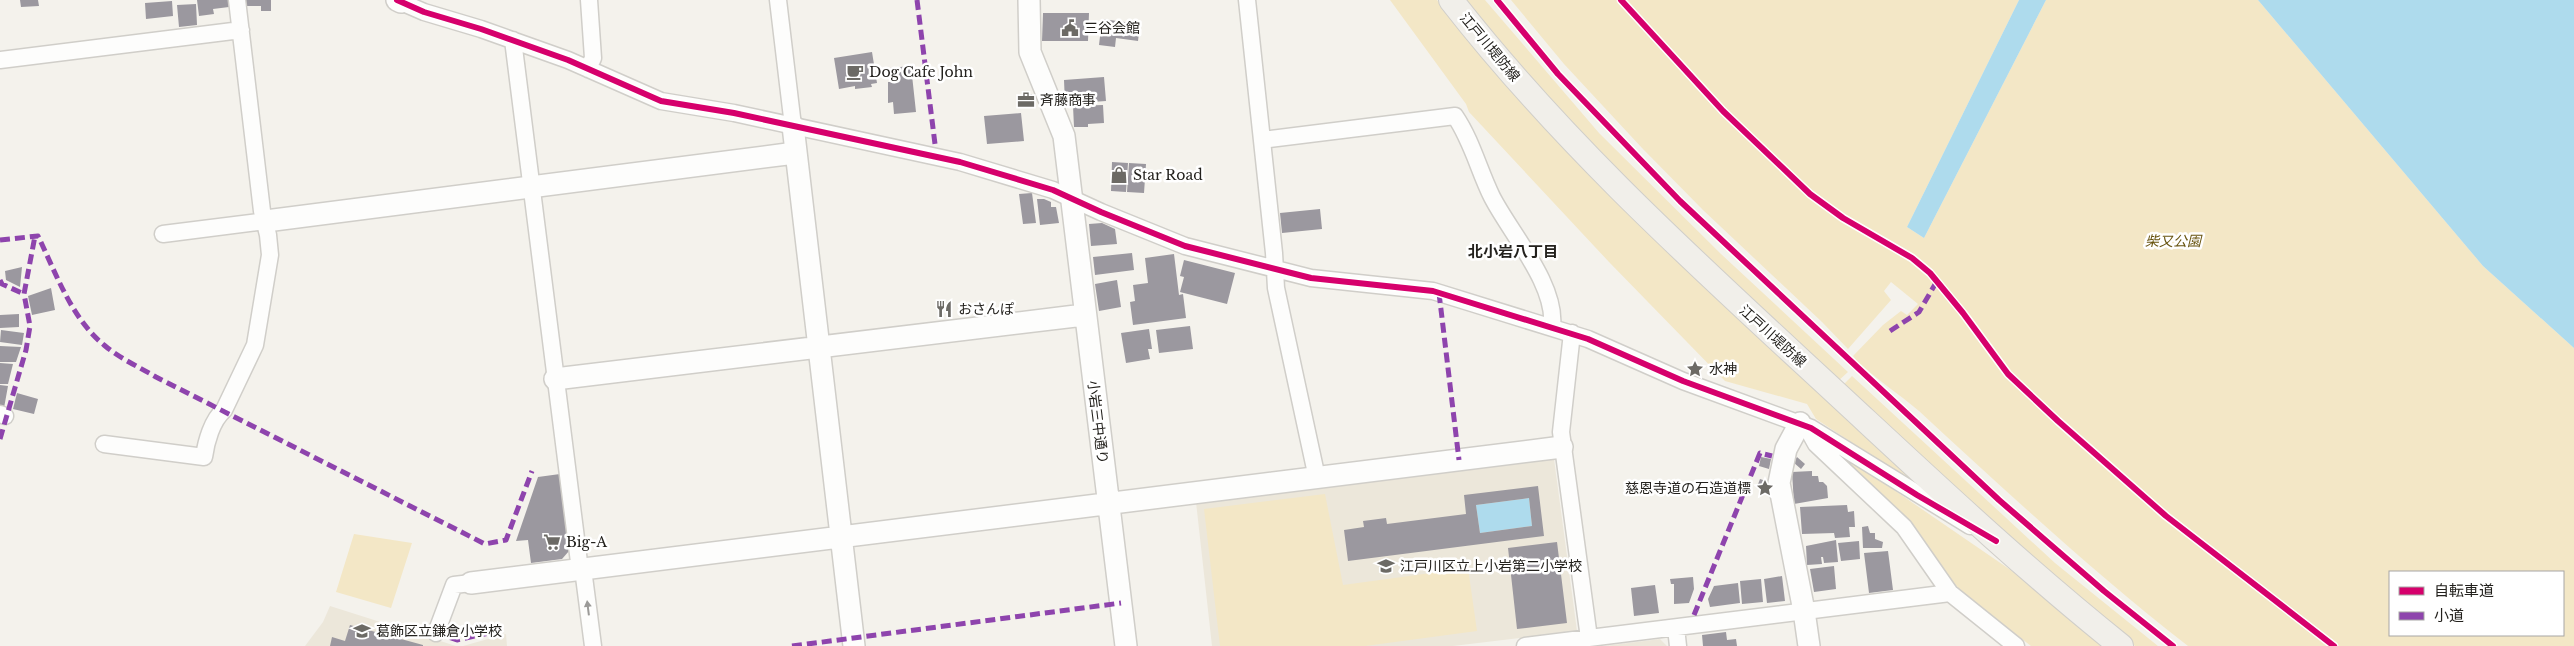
<svg xmlns="http://www.w3.org/2000/svg" width="2574" height="646" font-family="'Libre Baskerville','Noto Sans JP',serif">
	<rect width="100%" height="100%" fill="#f4f2ec"/>
	<path fill="#ece7da" d="M1554 459 1577 631 1453 646H1212L1196 502Z
		M330 606 456 646H305L323 622Z
		M506 634 507 646H463Z
		M1660 639 1667 646H1604Z"/>
	<path fill="#f3e7c6" fill-rule="evenodd" d="M1390 0H1437C1578 184 1757 334 1926 491L1816 419 1807 404 1725 381 1609 262 1469 112 1466 104Z
		M1466 0H1485L1599 133 1721 254 1848 372 1837 382C1708 261 1575 141 1466 0Z
		M1511 0H2019L1907 227 1924 238 2046 0H2258L2483 266 2574 348V646H2188C2094 573 2007 492 1919 411 1899 394 1876 379 1857 361L1853 356 1883 325 1901 311 1907 315 1918 304 1891 282 1884 291 1891 300 1848 349 1822 322 1703 210 1642 148 1564 64ZM2390 572H2563V635H2390Z
		M1852 376 2055 563 2158 646H2135L2123 638 2069 593 1842 386Z
		M1824 442 2015 573 2105 646H2031L1963 593Z
		M1325 494 1343 585 1468 568 1477 631 1365 646H1220L1204 509Z
		M354 534 412 543 391 608 336 592Z"/>
	<path fill="#aedbed" d="M2019 0H2046L1924 238 1907 227Z
		M2258 0H2574V348L2483 266Z
		M1529 498 1532 526 1480 533 1476 505Z"/>
	<path fill="#9b989f" fill-rule="evenodd" d="M20 0H38L39 6 21 7Z
		M197 0H228L229 7 213 9 214 14 199 16Z
		M246 0H271V11H261V6H246Z
		M172 1 173 16 146 19 145 3Z
		M196 4 197 25 179 27 177 5Z
		M1043 13H1089L1088 41H1042Z
		M1102 19 1140 24 1138 41 1116 38 1115 47 1099 45Z
		M872 52 877 83 871 84 872 87 855 89V86L839 89 834 58Z
		M911 66 916 112 894 114 893 102 888 103V82H891L890 68Z
		M1104 77 1106 101 1065 104 1064 80Z
		M1032 94 1033 106 1021 107 1020 95Z
		M1103 105 1104 123 1088 124V127H1074L1073 106Z
		M1021 113 1024 141 987 144 984 116Z
		M1112 162 1128 163 1126 192 1111 191Z
		M1129 163 1146 164 1144 193 1127 192Z
		M1032 193 1036 223 1023 224 1019 194Z
		M1037 199H1044L1051 202V207H1056L1059 223 1040 225Z
		M1320 209 1322 229 1282 233 1280 213Z
		M1102 223 1115 229 1117 244 1091 246 1089 224Z
		M1132 253 1134 270 1095 275 1093 257Z
		M1174 254 1179 295 1183 294 1186 318 1133 325 1130 302 1135 301 1133 285 1148 283 1145 258Z
		M1184 260 1235 273 1227 304 1180 292 1184 277 1180 276Z
		M22 267 20 287 6 280 5 271Z
		M1117 280 1121 307 1099 311 1095 284Z
		M51 288 55 310 32 315 28 296Z
		M19 314V327L0 328V315Z
		M1190 326 1193 349 1159 353 1156 330Z
		M1149 329 1152 349H1148L1150 359 1126 363 1121 333Z
		M1 330 24 333 22 345 0 342Z
		M0 346 21 347 16 362H0Z
		M0 363 13 364 8 384H0Z
		M0 385 8 386 4 408 0 407Z
		M17 393 38 399 34 414 13 409Z
		M1761 457 1771 459 1769 469 1759 466Z
		M1797 457 1805 464 1801 469 1793 462Z
		M1812 471V476H1818L1819 482H1823L1827 486 1828 498 1794 504 1792 472Z
		M560 474 569 551 562 559 531 563 528 540 516 541 538 477Z
		M1760 479 1766 481 1764 490 1757 487Z
		M1538 486 1544 536 1348 561 1344 530 1364 527 1363 521 1386 518 1387 524 1466 514 1464 495ZM1529 498 1532 526 1480 533 1476 505Z
		M1847 505 1848 512 1854 511 1855 527H1849L1850 537 1835 538 1834 533 1802 534 1800 507Z
		M1868 526 1870 533H1875V539L1883 542 1882 548H1863L1862 527Z
		M1836 540 1838 562 1824 563 1823 557H1821L1822 564 1807 565 1806 546Z
		M1859 541 1860 559 1841 561 1838 543Z
		M1557 542 1567 623 1517 629 1508 548Z
		M1888 551 1893 590 1869 593 1864 553Z
		M1834 566 1836 589 1814 592 1810 569Z
		M1782 576 1785 601 1767 603 1764 579Z
		M1693 577 1694 589 1689 603 1674 604V584H1671L1670 579Z
		M1761 579 1763 602 1742 604 1740 581Z
		M1738 583 1740 603 1710 607 1708 599 1714 586Z
		M1655 585 1659 613 1634 616 1631 588Z
		M350 625 423 645V646H330L332 637 345 641Z
		M1726 632 1727 640 1736 639 1737 646H1703L1702 635Z"/>
	<g fill="none" stroke-linecap="round" stroke-linejoin="round">
		<g stroke="#d0cec9" stroke-width="19">
			<path id="minor" d="M778 0 793 126
				M1247 0 1274 253 1276 288 1317 478
				M401 2 424 12 481 29 568 60 661 101 734 113 960 162 1053 190 1101 212 1185 246 1311 278 1433 291 1588 339 1683 381 1811 428 1970 526
				M513 40 580 570
				M0 60 241 30
				M588 69 593 58 589 0
				M1262 140 1455 116C1472 141 1479 171 1492 197 1511 234 1557 285 1552 327
				M163 234 266 221
				M1572 333 1561 432 1589 638
				M0 414 5 416
				M1806 426 1816 444 1904 527 1950 593
				M104 444 204 457C206 442 212 420 224 410L255 345 270 255 268 235 262 211 237 0
				M583 569 593 646
				M1676 628 1678 646
				M436 633 454 585 471 583
				M1525 646 1950 593 2016 646"/>
		</g>
		<g stroke="#d0cec9" stroke-width="24">
			<path id="tertiary" d="M397 0 401 2
				M1029 0 1030 52 1064 136 1126 646
				M793 126 854 646
				M266 221 795 153
				M555 379 1084 315
				M1800 423 1786 449 1779 483 1804 611 1809 646
				M471 583 1562 447"/>
		</g>
		<g stroke="#d0cec9" stroke-width="26">
			<path id="secondary" d="M1451 0C1564 145 1700 267 1834 391 1928 478 2021 566 2121 646"/>
		</g>
		<use href="#minor" stroke="#fdfdfc" stroke-width="16"/>
		<use href="#tertiary" stroke="#fdfdfc" stroke-width="21"/>
		<use href="#secondary" stroke="#f1efea" stroke-width="24"/>
		<path stroke="#8e44ad" stroke-width="5" stroke-dasharray="10 5" stroke-linecap="butt" d="M917 0 935 144
			M0 240 38 236C56 273 71 318 104 345 119 358 139 367 156 377L485 544 506 540 532 471
			M0 280 2 284 24 294
			M1439 293 1459 460
			M1890 331 1919 312 1937 281
			M0 439 26 350 30 326 24 294 35 236
			M1694 615 1760 453 1772 456
			M436 633 457 640 498 631
			M792 646 1121 603"/>
		<g stroke="#fff" stroke-width="9">
			<path id="cycleway" d="M397 0 424 12 481 29 568 60 661 101 734 113 960 162 1053 190 1101 212 1185 246 1311 278 1433 291 1588 339 1683 381 1811 428 1917 495 1996 541
				M1497 0 1558 74 1680 201 1999 500 2104 591 2173 646
				M1621 0 1723 111 1810 194 1843 218 1912 258 1930 273 1963 313 2008 374 2058 421 2166 516 2334 646"/>
		</g>
		<use href="#cycleway" stroke="#d6006c" stroke-width="6"/>
	</g>
	<defs><path id="oneway-solid" d="M-6-.8H1V-3.2L6.5 0L1 3.2V.8H-6Z" transform="scale(1.25)"/></defs>
	<use fill="#9b9a98" href="#oneway-solid" transform="translate(588 608) rotate(-97)"/>
	<defs>
		<g id="civic-bare" transform="scale(1.35)"><path d="M-.6-6.5H3V-4.5H.6V-3L4-1V1h2V6H-6V1h2V-1L-.6-3ZM-1.2 2.5V6h2.4V2.5Z" fill="#6c6a65" stroke="#fff" stroke-width="2.5" paint-order="stroke"/></g>
		<g id="cafe-bare" transform="scale(1.35)"><path d="M-5.5-4.5H6V0H3Q3 3.5 0 3.5H-2.5Q-5.5 3.5-5.5 0ZM3-3.2v2h1.7v-2ZM-6 4.5H4V6H-6Z" fill="#6c6a65" stroke="#fff" stroke-width="2.5" paint-order="stroke"/></g>
		<g id="office-bare" transform="scale(1.35)"><path d="M-6-3h4V-5.5h4V-3h4V5H-6ZM-1-4.5V-3h2v-1.5ZM-6 0V1H6V0Z" fill="#6c6a65" stroke="#fff" stroke-width="2.5" paint-order="stroke"/></g>
		<g id="shop-bare" transform="scale(1.35)"><path d="M-5-2.5h2.3a2.7 3.5 0 0 1 5.4 0H5L5.5 6h-11ZM-1.5-2.5h3a1.5 2.3 0 0 0-3 0Z" fill="#6c6a65" stroke="#fff" stroke-width="2.5" paint-order="stroke"/></g>
		<g id="restaurant-bare" transform="scale(1.35)"><path d="M-5-6h1v4h1v-4h1v4h1v-4h1v5L-1.5 .5V6h-2V.5L-5-1ZM5-6V6H3V1.5H1.5Q1.5-4 5-6Z" fill="#6c6a65" stroke="#fff" stroke-width="2.5" paint-order="stroke"/></g>
		<g id="sight-bare" transform="scale(1.35)"><path d="M0-6L1.8-2.2L6-1.7L2.9 1.2L3.7 5.4L0 3.3L-3.7 5.4L-2.9 1.2L-6-1.7L-1.8-2.2Z" fill="#6c6a65" stroke="#fff" stroke-width="2.5" paint-order="stroke"/></g>
		<g id="supermarket-bare" transform="scale(1.35)"><path d="M-6-5.5h2.5l.6 2H6L4.5 2H-2.5L-4.4-4H-6ZM-1.5 3.2a1.3 1.3 0 1 0 .1 0ZM3 3.2a1.3 1.3 0 1 0 .1 0Z" fill="#6c6a65" stroke="#fff" stroke-width="2.5" paint-order="stroke"/></g>
		<g id="school-bare" transform="scale(1.35)"><path d="M0-5L7-2L0 1L-7-2ZM-4 1L0 2.5L4 1V4Q0 6-4 4Z" fill="#6c6a65" stroke="#fff" stroke-width="2.5" paint-order="stroke"/></g>
	</defs>
	<g fill-rule="evenodd">
		<use href="#civic-bare" x="1070" y="28"/>
		<use href="#cafe-bare" x="855" y="72"/>
		<use href="#office-bare" x="1026" y="100"/>
		<use href="#shop-bare" x="1119" y="175"/>
		<use href="#restaurant-bare" x="944" y="309"/>
		<use href="#sight-bare" x="1695" y="369"/>
		<use href="#sight-bare" x="1765" y="488"/>
		<use href="#supermarket-bare" x="552" y="542"/>
		<use href="#school-bare" x="1386" y="566"/>
		<use href="#school-bare" x="362" y="631"/>
	</g>
	<g text-anchor="middle" stroke-width="5" stroke-linejoin="round" paint-order="stroke">
		<g font-size="14" fill="#23211d" stroke="#fff" text-anchor="start">
			<text x="1084" y="33">三谷会館</text>
			<text x="869" y="77">Dog Cafe John</text>
			<text x="1040" y="105">斉藤商事</text>
			<text x="1133" y="180">Star Road</text>
			<text x="958" y="314">おさんぽ</text>
			<text x="1709" y="374">水神</text>
			<text x="1751" y="493" text-anchor="end">慈恩寺道の石造道標</text>
			<text x="566" y="547">Big-A</text>
			<text x="1400" y="571">江戸川区立上小岩第二小学校</text>
			<text x="376" y="636">葛飾区立鎌倉小学校</text>
		</g>
		<g font-size="14" fill="#23211d" stroke="#fff">
			<text transform="translate(1490 47) rotate(50)" y="5">江戸川堤防線</text>
			<text transform="translate(1773 336) rotate(42)" y="5">江戸川堤防線</text>
			<text transform="translate(1098 422) rotate(83)" y="5">小岩三中通り</text>
		</g>
		<g font-size="14" font-style="italic" fill="#695511" stroke="#fff">
			<text x="2173" y="246">柴又公園</text>
		</g>
		<g font-size="15" font-weight="bold" fill="#23211d" stroke="#fff">
			<text x="1513" y="257">北小岩八丁目</text>
		</g>
	</g>
	<rect x="2389" y="571" width="175" height="65" fill="#ffffff" stroke="#a7a6a5"/>
	<rect x="2399" y="587" width="25" height="8" fill="#d6006c" stroke="#a7a6a5"/>
	<text x="2434" y="596" font-size="15" fill="#23211d">自転車道</text>
	<rect x="2399" y="612" width="25" height="8" fill="#8e44ad" stroke="#a7a6a5"/>
	<text x="2434" y="621" font-size="15" fill="#23211d">小道</text>
</svg>
